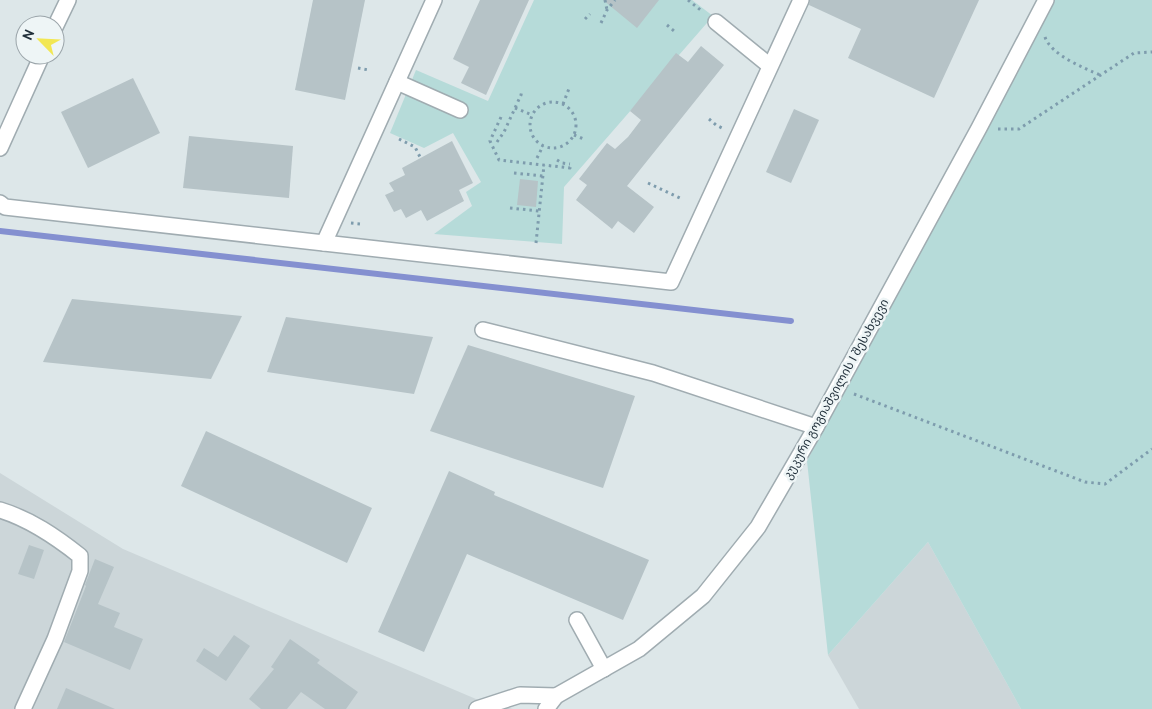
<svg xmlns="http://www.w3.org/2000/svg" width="1152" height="709" viewBox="0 0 1152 709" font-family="Overpass,'Noto Sans Georgian',sans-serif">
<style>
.built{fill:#ccd6d9}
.green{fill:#b6dbd9}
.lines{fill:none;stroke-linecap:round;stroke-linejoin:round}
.stream{stroke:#8490d0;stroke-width:6}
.building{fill:#b6c3c7}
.minor-casing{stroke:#a0acb1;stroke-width:18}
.path{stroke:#7e9cad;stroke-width:3;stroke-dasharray:2.5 4;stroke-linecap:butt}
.minor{stroke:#fff;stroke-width:15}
.labels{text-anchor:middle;stroke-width:5;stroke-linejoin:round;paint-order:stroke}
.street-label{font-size:12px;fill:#1f2e39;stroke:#eef5f6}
</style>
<rect width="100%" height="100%" fill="#dde7e9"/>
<g class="built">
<path d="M0,473L123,549L476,699L513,709H0Z"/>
<path d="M928,542L1021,709H859L828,655Z"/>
</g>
<g class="green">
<path d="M534,0H692L713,16L564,187L562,244L434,234L472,206L466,192L481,182L453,133L424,148L390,133L416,70L488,101Z"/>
<path d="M1054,0H1152V709H1021L928,542L828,655L807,461Z"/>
</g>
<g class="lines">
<path class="stream" d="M0,231L791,321"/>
</g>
<g class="building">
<path d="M313,0H365L345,100L295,90Z"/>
<path d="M480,0H529L486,95L461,83L469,67L453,59Z"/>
<path d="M603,0H659L637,28Z"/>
<path d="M810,0H979L934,98L848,58L861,29L809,5Z"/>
<path d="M701,46L724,65L627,186L654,207L634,233L618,221L612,229L576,200L587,185L579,179L607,143L615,149L628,137L641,120L630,111L676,53L688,62Z"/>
<path d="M133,78L160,133L88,168L61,112Z"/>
<path d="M794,109L819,120L791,183L766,172Z"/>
<path d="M189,136L293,146L289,198L183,188Z"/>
<path d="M452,141L473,183L459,190L464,201L427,221L421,210L406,218L401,209L394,212L385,195L394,191L389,183L405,175L402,168Z"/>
<path d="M520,179L538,181L536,207L517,205Z"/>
<path d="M72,299L242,316L211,379L43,362Z"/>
<path d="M286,317L433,337L414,394L267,372Z"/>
<path d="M468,345L635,396L603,488L430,431Z"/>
<path d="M206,431L372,508L347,563L181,486Z"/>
<path d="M449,471L495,492L494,495L649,560L623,620L467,554L424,652L378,632Z"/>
<path d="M29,545L44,550L34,579L18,574Z"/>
<path d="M95,559L114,567L98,604L120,613L114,627L143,639L130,670L64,642L86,586L85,585Z"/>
<path d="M234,635L250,646L226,681L196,661L204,648L218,657Z"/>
<path d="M290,639L320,660L317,663L358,692L346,709H325L301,692L287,709H261L249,699L274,669L271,667Z"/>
<path d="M66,688L115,709H57Z"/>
</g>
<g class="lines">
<defs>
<g id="minor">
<path d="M434,0L324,243L671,282L801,0"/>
<path d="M716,22L770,66"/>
<path d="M55,27L68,0"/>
<path d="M397,82L460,110"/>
<path d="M0,148L42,55"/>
<path d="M0,203L5,207L324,243"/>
<path d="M483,330L653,373L816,427"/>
<path d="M0,510C30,519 56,537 80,556V571L55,639L23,709"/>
<path d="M577,620L604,669"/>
<path d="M477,709L520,695L556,696"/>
<path d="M546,709L556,696L639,649L703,596L758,527L816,427L979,128L1046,0"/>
</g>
</defs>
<use href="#minor" class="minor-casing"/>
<g class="path">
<path d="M605,0L607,10"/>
<path d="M688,0L703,12"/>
<path d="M585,19L590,14"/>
<path d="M601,23L607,10L615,0"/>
<path d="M667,25L674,31"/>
<path d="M1045,37C1051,55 1084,68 1100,75"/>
<path d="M358,68L369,70"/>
<circle cx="553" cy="125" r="23"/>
<path d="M563,104L570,86"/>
<path d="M515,108L532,115"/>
<path d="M501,117L490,141L499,160L570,168V164"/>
<path d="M709,119L716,125L722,128"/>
<path d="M998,129H1019L1134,53L1152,52"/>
<path d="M574,135L586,140"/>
<path d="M399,139L415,147L420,157"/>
<path d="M497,142L504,132L521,95L522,90"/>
<path d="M537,158L543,146"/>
<path d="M557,160L562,163L570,164"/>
<path d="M514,173L543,176"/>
<path d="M648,183L682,199"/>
<path d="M510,208L539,211"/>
<path d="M351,223L361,224"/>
<path d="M536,243L544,165"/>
<path d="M854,394L1085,482L1105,484L1152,449"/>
</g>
<use href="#minor" class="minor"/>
</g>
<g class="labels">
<g class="street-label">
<text transform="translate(836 389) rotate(-61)" y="4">კუკური გოგიაშვილის I შესახვევი</text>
</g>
</g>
<g transform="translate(40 40) rotate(294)"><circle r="24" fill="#eef5f6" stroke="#9ba5aa"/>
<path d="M0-4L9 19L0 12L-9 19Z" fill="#f2e753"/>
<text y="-8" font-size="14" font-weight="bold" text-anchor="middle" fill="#1f2e39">N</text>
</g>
</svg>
